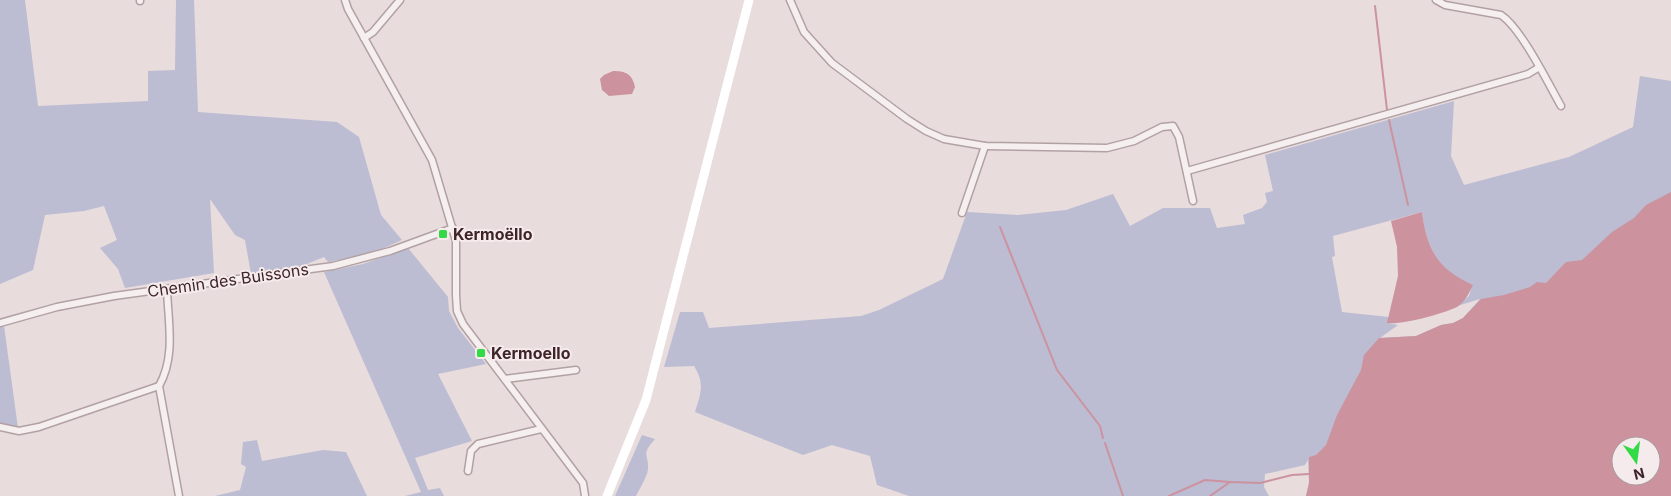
<svg xmlns="http://www.w3.org/2000/svg" width="1671" height="496" viewBox="0 0 1671 496" font-family="Inter,sans-serif">
<style>
.green{fill:#bcbcd3;fill-rule:evenodd}
.water{fill:#cc939f;fill-rule:evenodd}
.lines{fill:none;stroke-linecap:round;stroke-linejoin:round}
.stream{stroke:#cc939f;stroke-width:2}
.minor-casing{stroke:#b2a1a3;stroke-width:9}
.minor{stroke:#f6eff0;stroke-width:6}
.secondary{stroke:#fff;stroke-width:9}
.poi-dot{fill:#32db45;stroke:#f5ebed;stroke-width:2}
.labels{text-anchor:middle;stroke-width:4;stroke-linejoin:round;paint-order:stroke}
.poi-label{font-size:16px;font-weight:bold;fill:#3f2427;stroke:#f5ebed;text-anchor:start}
.street-label{font-size:16px;fill:#3f2427;stroke:#f5ebed}
</style>
<rect width="100%" height="100%" fill="#e8dcdd"/>
<g class="green">
<path d="M0,0H25L38,106L148,101V71L175,70L176,0H194L198,112L337,122L359,137L381,215L402,240L371,254L328,262L324,257L302,266L251,274L245,240L235,235L210,199L214,273L125,288L118,269L100,248L117,240L104,206L84,211L45,215L33,270L0,284Z"/>
<path d="M1640,76L1671,81V496H1306L1309,483L1308,460L1305,465L1265,474L1264,487L1269,496H909L877,485L870,456L832,445L803,455L695,412C701,393 705,384 694,366L664,367L680,312H703L709,328L861,316L879,310L943,279L967,212L1018,215L1066,210L1113,194L1130,226L1163,208H1210L1217,228L1245,224L1243,215L1262,208L1267,202L1265,193L1273,191L1265,155L1454,101L1451,156L1464,185L1569,157L1633,127ZM1422,212C1427,249 1437,269 1472,285L1469,296L1457,306L1480,299L1463,318L1453,323L1441,325L1416,336L1380,338L1398,325L1388,323L1389,317L1342,312L1332,257L1335,256L1333,236ZM1621,446H1651V476H1621Z"/>
<path d="M408,248L448,297L449,311L458,328L486,364L438,374L472,441L415,458L428,490L440,488L444,496H405L421,492L324,272L363,264Z"/>
<path d="M4,326L18,428L0,424V327Z"/>
<path d="M642,435L655,439C640,456 649,453 648,469C647,477 640,488 636,496H615Z"/>
<path d="M257,440L262,461L323,450L346,452L367,496H215L240,490L246,467L241,464L243,442Z"/>
</g>
<g class="water">
<path d="M613,71C626,71 632,74 635,87L632,94L609,96L602,90L600,79L604,75Z"/>
<path d="M1671,192V496H1306L1309,483V457L1316,455L1326,445L1337,415L1361,370L1364,355L1379,338L1416,336L1441,325L1453,323L1463,318L1481,299L1504,295L1530,287L1537,282L1546,283L1566,262L1582,260L1612,232L1634,218L1646,205ZM1621,446H1651V476H1621Z"/>
<path d="M1422,212C1427,249 1437,269 1473,285C1469,293 1465,302 1457,307C1442,314 1403,325 1387,323L1398,276L1397,247L1391,221Z"/>
</g>
<g class="lines">
<g class="stream">
<path d="M1375,6L1387,110"/>
<path d="M1389,120L1408,205"/>
<path d="M1000,227L1057,370L1100,426L1103,438"/>
<path d="M1105,443L1123,496"/>
<path d="M1169,496L1205,480L1230,482"/>
<path d="M1210,496L1230,482L1260,483L1292,475L1309,474"/>
</g>
<defs>
<g id="minor">
<path d="M345,0L348,9L432,160L456,241V295L457,311L463,324L583,483L585,496"/>
<path d="M790,0L804,32L832,63L907,119L926,131L944,139L985,146L1107,148L1134,141L1162,127L1173,126L1179,137L1193,201"/>
<path d="M1436,0L1445,5L1501,15C1521,28 1548,83 1561,106"/>
<path d="M140,1V0"/>
<path d="M364,38L373,32L400,0"/>
<path d="M1187,171L1528,74L1538,68"/>
<path d="M962,213L985,146"/>
<path d="M167,289C168,322 176,356 159,386L179,496"/>
<path d="M0,323L57,307L114,296L333,266L390,251L453,228"/>
<path d="M505,379L576,370"/>
<path d="M0,427L19,431L39,427L159,386"/>
<path d="M468,471L471,451L478,444L541,429"/>
</g>
</defs>
<use href="#minor" class="minor-casing"/>
<use href="#minor" class="minor"/>
<path class="secondary" d="M607,496L646,400L749,0"/>
</g>
<g class="poi-dot">
<rect x="438" y="229" width="10" height="10" rx="2.5"/>
<rect x="476" y="348" width="10" height="10" rx="2.5"/>
</g>
<g class="labels">
<g class="poi-label">
<text x="453" y="240">Kermoëllo</text>
<text x="491" y="359">Kermoello</text>
</g>
<g class="street-label">
<text transform="translate(228 280) rotate(-8)" y="6">Chemin des Buissons</text>
</g>
</g>
<g transform="translate(1636 461) rotate(166)"><circle r="24" fill="#f5ebed" stroke="#ac9b9e"/>
<path d="M0-4L9 19L0 12L-9 19Z" fill="#32db45"/>
<text y="-8" font-size="14" font-weight="bold" text-anchor="middle" fill="#3f2427">N</text>
</g>
</svg>
